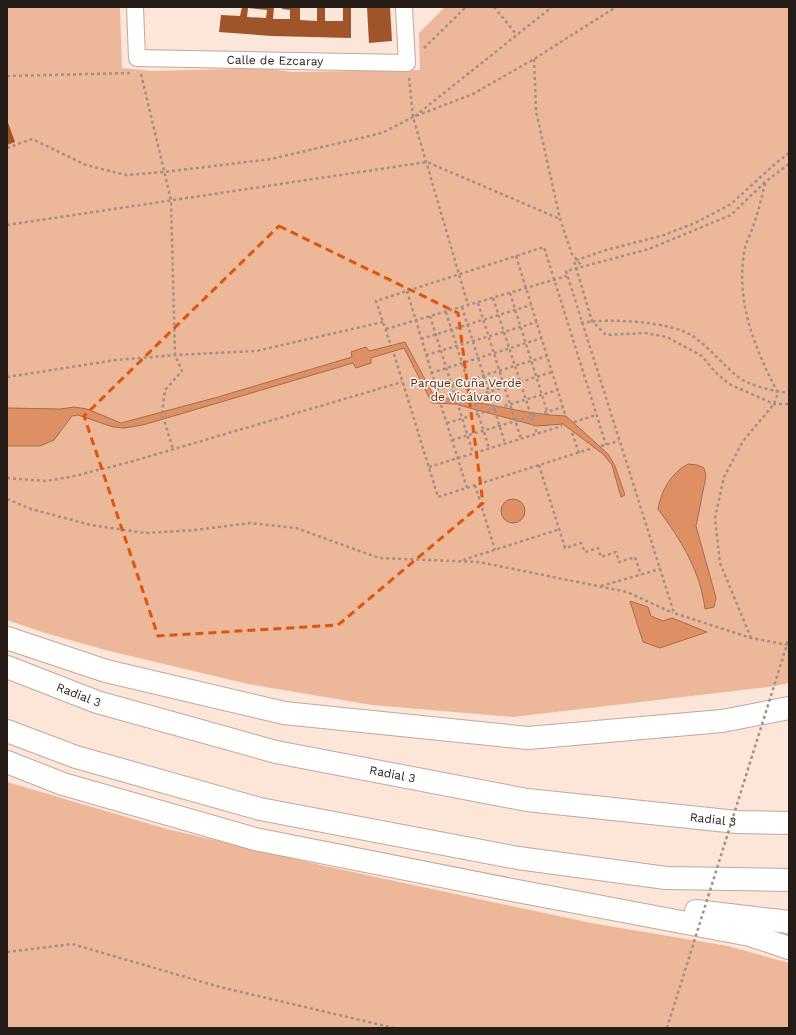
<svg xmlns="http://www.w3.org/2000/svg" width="796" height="1035" viewBox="0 0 796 1035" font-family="'Work Sans',sans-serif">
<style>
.green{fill:#edb79a}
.water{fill:#de8f63;stroke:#a76c4c}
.building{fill:#9f5529;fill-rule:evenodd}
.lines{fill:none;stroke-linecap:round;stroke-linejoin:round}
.street-casing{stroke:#c3a89a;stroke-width:18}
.highway-casing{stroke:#c3a89a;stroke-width:24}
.path{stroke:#a29087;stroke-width:2.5;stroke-dasharray:3 3;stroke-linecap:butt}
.street{stroke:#fff;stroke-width:16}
.highway{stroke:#fff;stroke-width:22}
.path-bridge{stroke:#a29087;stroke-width:2.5;stroke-dasharray:3 3;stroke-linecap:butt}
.marked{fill:none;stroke:#de560d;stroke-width:3;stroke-dasharray:8 5;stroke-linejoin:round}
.labels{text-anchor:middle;stroke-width:3;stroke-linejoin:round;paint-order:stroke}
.street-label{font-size:12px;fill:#261c17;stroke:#fcf6f3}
.park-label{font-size:12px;fill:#5a2705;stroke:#fcf6f3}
</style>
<rect width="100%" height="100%" fill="#fce5d9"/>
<g class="green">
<path d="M7,7H120L122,68L153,71L262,68L292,72L420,70L419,33L445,7H789V683L769,687L513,717L372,705L248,684L105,650L42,632L7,620Z"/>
<path d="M7,782L167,829L325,866L591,923L728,946L789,963V1028H7Z"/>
</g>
<g class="water">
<path d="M405,342L435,398C479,399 522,415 566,416L608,454L615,466L625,495L621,497L612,465L603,454L563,424L537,426L455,404L432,403L404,348L371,358V363L356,368L353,363L143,425L124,428L113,427L78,415L72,416L54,440L40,446H7V408L61,409L74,407L87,409L121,423L218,397L352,357L351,352L366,347L369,351Z"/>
<path d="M688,464L697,465L704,468L706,476L696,526L716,598L714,607L705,609C700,570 681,540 658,509C661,491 671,473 688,464Z"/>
<circle cx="513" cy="511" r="12"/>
<path d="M630,601L648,607L651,616L663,621L672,618L707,632L660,648L643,642Z"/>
</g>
<g class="building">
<path d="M242,7H274L273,19H290V10L282,9V7H300V20L317,21V7H325V21H343V7H351V38L272,36L219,32L221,15L240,16ZM248,8L267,10L266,18L247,17Z"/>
<path d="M367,7H390L392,41L369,43Z"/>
<path d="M7,120L15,142L7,145Z"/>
</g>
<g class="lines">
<defs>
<g id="street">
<path id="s1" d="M135,7L137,58L407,63L404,7"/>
</g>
<g id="highway">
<path d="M7,638L106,671L284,713L528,738L722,721L789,708"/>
<path id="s2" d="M7,667L97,702L276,752L527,800L737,822L789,823"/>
<path d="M7,731L76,757L260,809L518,858L666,878L789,880"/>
<path d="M7,762L63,784L255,839L512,890L750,935L789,948"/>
<path d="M696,911L789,922"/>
</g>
</defs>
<use href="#street" class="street-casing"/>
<use href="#highway" class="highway-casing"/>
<g class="path">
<path d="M494,7L517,35"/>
<path d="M424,48L466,7"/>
<path d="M534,59L536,111L560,219L572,254L582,266"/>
<path d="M141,74L171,200L175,355L182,371L165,390L162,413L173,449"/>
<path d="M7,76L130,73"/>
<path d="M409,78L413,117L468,305"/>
<path d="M415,116L552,7"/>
<path d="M7,148L32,139L86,165L126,175L164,172L271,159L382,133L413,117L473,94L534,59L616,7"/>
<path d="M789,153L776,163L731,204L695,223L664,235L606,250L574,261L592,321L606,335L645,333L667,337L702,356L715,372L729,384L774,404H789"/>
<path d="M789,164L765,182L731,215L649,249L566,271L674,613L751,638L789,645"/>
<path d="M7,225L427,162L560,219"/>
<path d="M516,256L565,414"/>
<path d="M407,291L439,397"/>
<path d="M510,293L548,414"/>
<path d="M493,298L537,434"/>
<path d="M478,303L521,439"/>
<path d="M462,307L505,443"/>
<path d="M446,312L489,448"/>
<path d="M430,316L473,453"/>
<path d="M581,323C607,318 673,321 694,337C710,348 722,364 737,376C747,385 776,392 789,393"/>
<path d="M386,329L567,276"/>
<path d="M421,339L531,305"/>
<path d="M390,343L376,301L544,247L606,445"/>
<path d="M394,354L438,497L593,448"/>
<path d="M426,355L537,322"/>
<path d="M431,373L542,338"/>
<path d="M7,377L116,360L175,355L256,351L383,322"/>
<path d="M436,390L547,356"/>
<path d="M457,402L552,372"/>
<path d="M441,405L467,488"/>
<path d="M574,422L596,415"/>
<path d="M447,423L558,390"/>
<path d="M572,433L579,453"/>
<path d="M452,440L563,407"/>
<path d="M601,446L619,441"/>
<path d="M539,465L565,548L581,543L585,552L598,548L601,557L616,552L619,562L635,557L641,575"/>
<path d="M429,467L562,426"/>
<path d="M7,478L45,481L70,477L130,462L402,382"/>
<path d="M475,485L495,550"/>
<path d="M7,499L31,509L91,525L145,533L195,530L250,523L296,528L379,558L479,562L627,592L673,613"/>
<path d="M463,560L560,529"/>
<path d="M601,586L660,569"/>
<path d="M751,638L720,563L715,518L724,477L743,441L774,404L778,393C755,349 736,303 744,253C745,244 750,235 753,227C758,212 762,198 765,183"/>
<path d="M7,952L72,944L220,987L394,1028"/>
</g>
<use href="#street" class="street"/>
<use href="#highway" class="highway"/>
<path class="path-bridge" d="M667,1028L789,638"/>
</g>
<path class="marked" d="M279,226L458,313L483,503L338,625L158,636L84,416Z"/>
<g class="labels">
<g class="street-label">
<text dy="4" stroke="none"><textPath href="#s1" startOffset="189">Calle de Ezcaray</textPath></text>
<text dy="4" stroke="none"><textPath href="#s2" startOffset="77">Radial 3</textPath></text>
<text dy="4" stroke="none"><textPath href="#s2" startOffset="401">Radial 3</textPath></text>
<text dy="4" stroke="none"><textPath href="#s2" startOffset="725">Radial 3</textPath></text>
</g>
<g class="park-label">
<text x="466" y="387">Parque Cuña Verde<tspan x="466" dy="14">de Vicálvaro</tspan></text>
</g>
</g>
<rect width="796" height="1035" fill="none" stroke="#261c17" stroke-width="16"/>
</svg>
